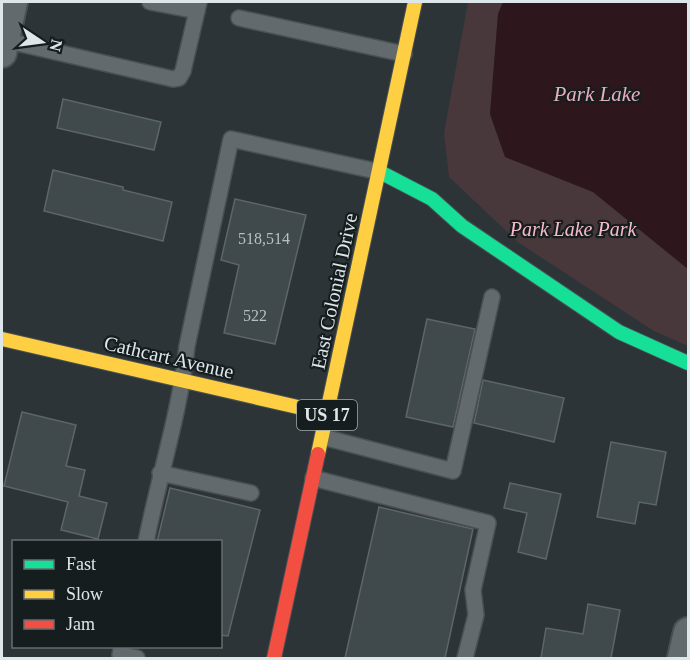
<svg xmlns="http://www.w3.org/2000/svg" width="690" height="660" viewBox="0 0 690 660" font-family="'Times New Roman',serif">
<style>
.green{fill:#48383c}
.water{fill:#2d171d}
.building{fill:#404a4d;stroke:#5e6567;stroke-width:1.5}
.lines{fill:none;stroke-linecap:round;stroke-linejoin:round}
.lane-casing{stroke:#495052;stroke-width:18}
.street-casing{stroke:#495052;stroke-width:32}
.fast-casing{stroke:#495052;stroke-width:16}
.slow-casing{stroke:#495052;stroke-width:16}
.jam-casing{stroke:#495052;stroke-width:16}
.lane{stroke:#636a6d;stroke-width:15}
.street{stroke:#636a6d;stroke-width:28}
.fast{stroke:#16e098;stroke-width:14}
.slow{stroke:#ffcf43;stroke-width:14}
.jam{stroke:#f24e42;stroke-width:14}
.labels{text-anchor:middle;stroke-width:4.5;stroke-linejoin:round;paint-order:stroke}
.number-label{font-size:16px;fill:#b6bfc2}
.shield{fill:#161d1f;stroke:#a1aaac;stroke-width:1.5}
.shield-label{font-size:18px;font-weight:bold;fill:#dde6e9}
.park-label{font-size:20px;font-style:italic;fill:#f7bbc7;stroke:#161d1f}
.street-label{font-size:20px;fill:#dde6e9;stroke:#161d1f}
.water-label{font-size:21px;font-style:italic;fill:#e9adba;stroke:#161d1f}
</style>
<rect width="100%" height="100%" fill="#2c3437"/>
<path class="green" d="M468,2H503L498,14L490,114L505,156L593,192L688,269V346L654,331L519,243L449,177L444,133Z"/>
<path class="water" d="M503,2H688V269L593,192L505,157L490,114L498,14Z"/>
<g class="building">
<path d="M63,99L161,122L154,150L57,128Z"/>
<path d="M53,170L123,187V190L172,202L163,241L44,211Z"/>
<path d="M235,199L306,215L275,344L224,333L239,265L221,260Z"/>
<path d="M427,319L475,329L453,427L406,417Z"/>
<path d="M483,380L564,398L554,442L474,423Z"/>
<path d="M22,412L76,425L66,466L85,470L79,496L107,503L98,539L61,530L68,502L4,486Z"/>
<path d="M611,442L666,452L656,505L639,502L635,524L597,517Z"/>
<path d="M510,483L561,494L546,559L518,552L527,513L504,508Z"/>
<path d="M170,488L260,510L228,636L220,635V542H157Z"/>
<path d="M379,507L473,529L445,658H345Z"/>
<path d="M588,604L620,610L611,658H541L546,628L583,634Z"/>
</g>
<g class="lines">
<defs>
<g id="lane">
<path d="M150,2L197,11"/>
<path d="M239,18L404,54"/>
<path d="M4,40L173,79L179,78L183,71L199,2"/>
<path d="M323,437L453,471L492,297"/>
<path d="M160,473L251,493"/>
<path d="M313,478L488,523L473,590L476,615L465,658"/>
<path d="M146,542C159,476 180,412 187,346L231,139L380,172"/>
<path d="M122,646L120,655L137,658"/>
</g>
<g id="street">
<path d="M2,53L13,2"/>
<path d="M682,658L688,632"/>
</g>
<path id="fast" d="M380,172L432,199L462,226L619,332L688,363"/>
<g id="slow">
<path d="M2,339L328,414"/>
<path d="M318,454L415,2"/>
</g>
<path id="jam" d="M274,658L318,454"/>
</defs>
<use href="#lane" class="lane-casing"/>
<use href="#street" class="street-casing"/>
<use href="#fast" class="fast-casing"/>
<use href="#slow" class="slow-casing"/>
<use href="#jam" class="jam-casing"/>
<use href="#lane" class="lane"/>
<use href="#street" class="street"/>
<use href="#fast" class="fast"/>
<use href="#slow" class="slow"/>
<use href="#jam" class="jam"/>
</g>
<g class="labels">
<g class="number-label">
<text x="264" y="244">518,514</text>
<text x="255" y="321">522</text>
</g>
<rect class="shield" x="297" y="400" width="60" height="30" rx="4.5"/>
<g class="shield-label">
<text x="327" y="421">US 17</text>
</g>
<g class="park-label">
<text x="573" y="236">Park Lake Park</text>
</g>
<g class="street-label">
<text transform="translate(334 291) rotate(-78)" y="7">East Colonial Drive</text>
<text transform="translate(169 357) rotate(13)" y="7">Cathcart Avenue</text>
</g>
<g class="water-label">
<text x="597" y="101">Park Lake</text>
</g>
</g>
<rect width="690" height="660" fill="none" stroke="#dde6e9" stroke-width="6"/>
<rect x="12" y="540" width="210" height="108" fill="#161d1f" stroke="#666d70" stroke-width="1.5"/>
<rect x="24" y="560" width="30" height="9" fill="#16e098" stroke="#666d70" stroke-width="1.5"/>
<text x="66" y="570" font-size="18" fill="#dde6e9">Fast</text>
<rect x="24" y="590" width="30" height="9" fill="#ffcf43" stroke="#666d70" stroke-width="1.5"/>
<text x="66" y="600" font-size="18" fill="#dde6e9">Slow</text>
<rect x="24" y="620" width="30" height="9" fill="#f24e42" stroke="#666d70" stroke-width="1.5"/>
<text x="66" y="630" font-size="18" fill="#dde6e9">Jam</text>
<g transform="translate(42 42) rotate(103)" stroke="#161d1f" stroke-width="4.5" paint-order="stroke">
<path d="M0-4.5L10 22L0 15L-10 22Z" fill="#dde6e9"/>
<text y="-9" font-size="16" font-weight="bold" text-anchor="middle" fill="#dde6e9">N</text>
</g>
</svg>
